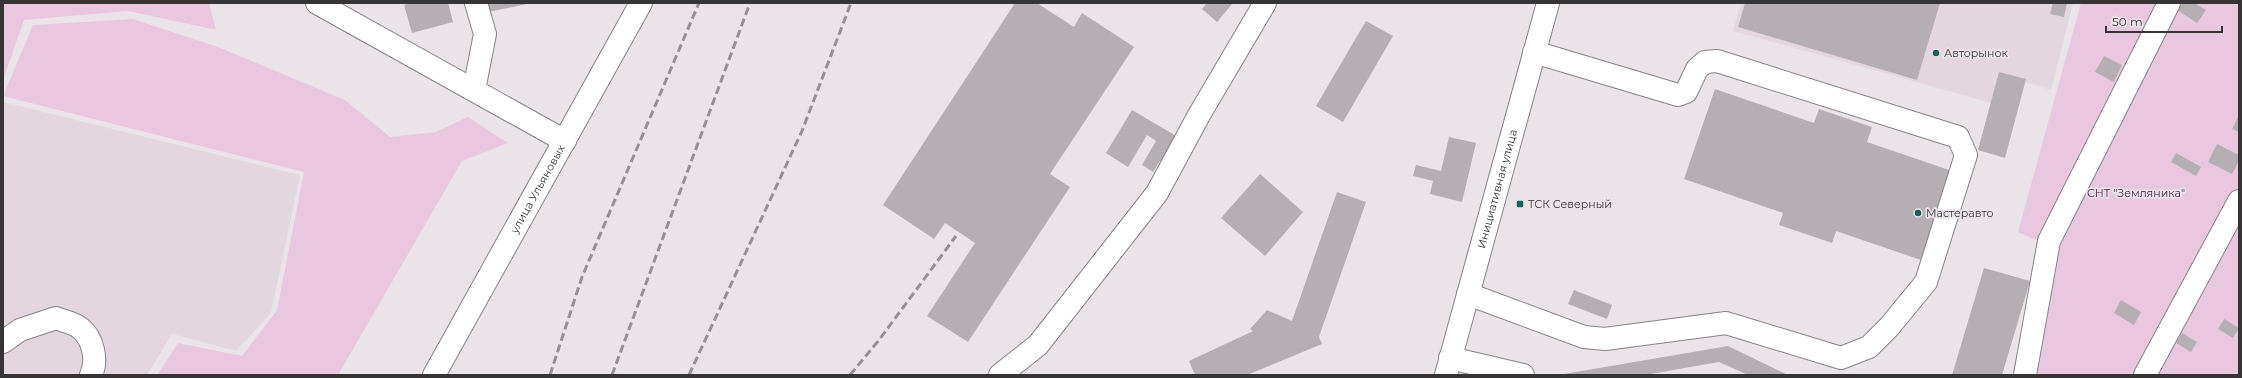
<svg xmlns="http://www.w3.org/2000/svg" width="2242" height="378" viewBox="0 0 2242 378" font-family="Montserrat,sans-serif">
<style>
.built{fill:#e3d6df}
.green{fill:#e9c8df}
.building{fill:#b5afb3}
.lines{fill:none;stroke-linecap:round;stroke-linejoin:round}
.minor-casing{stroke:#878286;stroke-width:24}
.minor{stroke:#fff;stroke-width:22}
.rail{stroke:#959194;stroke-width:3;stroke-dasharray:8 4;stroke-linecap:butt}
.poi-dot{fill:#15625c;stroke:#eae4e8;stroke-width:1.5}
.labels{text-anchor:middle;stroke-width:3.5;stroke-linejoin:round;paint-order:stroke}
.poi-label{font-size:11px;fill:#373436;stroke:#eae4e8;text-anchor:start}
.street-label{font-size:11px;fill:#373436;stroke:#eae4e8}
.park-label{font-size:11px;fill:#521546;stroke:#eae4e8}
</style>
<rect width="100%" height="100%" fill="#eae4e8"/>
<g class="built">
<path d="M1741,3H2073L2051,90L2003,75L1995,104L1733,31Z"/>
<path d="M3,102L300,175L271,313L236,351L172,334L147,375H3Z"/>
</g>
<g class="green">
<path d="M3,3H209L216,30L128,11L24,20L3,80Z"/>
<path d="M2081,3H2239V375H2012L2043,243L2018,232Z"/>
<path d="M133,19L218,47L345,100L390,137L436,132L468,117L508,143L462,161L338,375H157L178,343L242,356L277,310L304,172L3,96L33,25Z"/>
</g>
<g class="building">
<path d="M413,3H448L453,22L412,33L404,5Z"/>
<path d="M481,3H527V4L483,13Z"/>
<path d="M1015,3H1037L1074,27L1082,13L1134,47L1050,174L1070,187L968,342L927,316L975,243L945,223L934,239L883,205Z"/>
<path d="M1207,3H1233L1217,22L1202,9Z"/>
<path d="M1745,3H1940L1917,80L1738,27Z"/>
<path d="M2053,3H2067L2064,17L2050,14Z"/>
<path d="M2182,3H2194L2206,10L2197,23L2177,10Z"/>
<path d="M1366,21L1393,36L1343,122L1316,106Z"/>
<path d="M2104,56L2122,65L2114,82L2095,72Z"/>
<path d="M1999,72L2026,79L2005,158L1978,150Z"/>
<path d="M1715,89L1814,123L1819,109L1872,127L1867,142L1955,172L1924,261L1836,231L1832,243L1779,225L1783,213L1684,179Z"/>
<path d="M1132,110L1178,137L1163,163L1160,161L1153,172L1142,165L1156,141L1147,135L1128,167L1106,153Z"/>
<path d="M2239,115V132L2232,129Z"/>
<path d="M1449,137L1476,143L1462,202L1430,194L1433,181L1413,176L1416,165L1441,171Z"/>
<path d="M2217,144L2239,155V161L2232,174L2208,162Z"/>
<path d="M2176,153L2201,167L2196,176L2171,162Z"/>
<path d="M1260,174L1303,212L1265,256L1221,218Z"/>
<path d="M1337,192L1366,202L1319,337L1322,344L1247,375H1195L1189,361L1253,331L1250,329L1267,310L1292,321Z"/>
<path d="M1984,268L2030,281L2002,375H1952Z"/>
<path d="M1574,290L1612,305L1607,319L1568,304Z"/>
<path d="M2121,300L2141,312L2134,325L2114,313Z"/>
<path d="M2224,319L2239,328L2233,338L2218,329Z"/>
<path d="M2182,333L2197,342L2191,352L2176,343Z"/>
<path d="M1728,346L1788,375H1748L1719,362L1645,375H1558Z"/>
</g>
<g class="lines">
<defs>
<g id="minor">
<path d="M317,3L565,141"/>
<path d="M474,90L485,34L476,3"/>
<path d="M1468,294L1584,337L1605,339L1726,323L1841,358L1869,347L1889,327L1926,282L1966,155L1958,137L1717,61L1705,62L1697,69L1686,92L1678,95L1534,52"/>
<path d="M3,342L20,330L56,318C63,321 74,323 80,328C93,338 98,360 91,375"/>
<path d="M1450,358L1523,375"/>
<path id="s1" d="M434,375L641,3"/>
<path d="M1000,375L1038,345L1157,193L1199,115L1265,3"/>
<path id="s2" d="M1446,375L1548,3"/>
<path d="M2025,375L2049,241L2169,3"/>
<path d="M2145,375L2239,201"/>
</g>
</defs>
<use href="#minor" class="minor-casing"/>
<use href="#minor" class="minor"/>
<g class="rail">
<path d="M550,375L582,277L699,3"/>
<path d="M612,375L750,3"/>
<path d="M689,375L802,131L851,3"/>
<path d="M850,375L879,340L956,236"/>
</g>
</g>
<g class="poi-dot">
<circle cx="1936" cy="53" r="4"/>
<rect x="1516" y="200" width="8" height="8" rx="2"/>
<circle cx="1918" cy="213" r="4"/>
</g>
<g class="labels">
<g class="poi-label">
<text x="1944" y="57">Авторынок</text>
<text x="1528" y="208">ТСК Северный</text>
<text x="1926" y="217">Мастеравто</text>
</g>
<g class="street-label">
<text dy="4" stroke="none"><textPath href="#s1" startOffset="213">улица Ульяновых</textPath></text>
<text dy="4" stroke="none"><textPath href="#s2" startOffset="193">Инициативная улица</textPath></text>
</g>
<g class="park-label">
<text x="2136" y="197">СНТ "Земляника"</text>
</g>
</g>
<rect width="2242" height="378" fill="none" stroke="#373436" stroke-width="8"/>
<path d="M2106 26v6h116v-6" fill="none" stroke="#373436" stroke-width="2"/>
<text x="2112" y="26" font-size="12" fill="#373436" stroke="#eae4e8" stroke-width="3" paint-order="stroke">50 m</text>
</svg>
